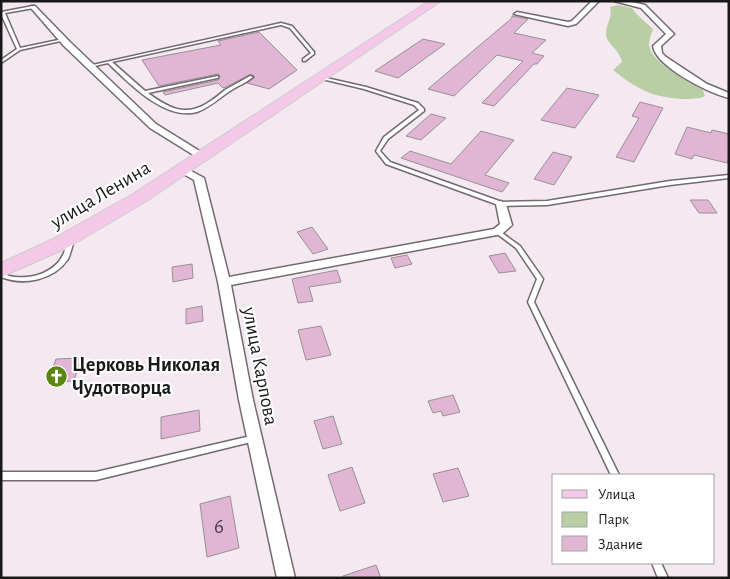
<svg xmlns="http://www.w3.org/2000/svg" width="730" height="579" viewBox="0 0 730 579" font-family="'Alegreya Sans',sans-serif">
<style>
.green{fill:#b9cea5}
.building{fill:#e1b6d5;stroke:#9a8f96}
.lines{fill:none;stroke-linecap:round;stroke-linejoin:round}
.service-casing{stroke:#736970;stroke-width:3}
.minor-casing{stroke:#736970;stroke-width:3}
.primary-casing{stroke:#cdcccd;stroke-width:2}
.service{fill:#fff;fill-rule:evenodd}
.minor{fill:#fff;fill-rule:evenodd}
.primary{fill:#f4c9e8;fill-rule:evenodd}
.labels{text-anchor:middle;stroke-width:4;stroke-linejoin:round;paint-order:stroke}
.street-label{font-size:20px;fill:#1b181a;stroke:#fff}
.poi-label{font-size:20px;font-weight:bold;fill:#1b181a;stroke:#fff;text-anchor:start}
.near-number-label{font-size:21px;fill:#4c4049}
</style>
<rect width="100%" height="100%" fill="#f4e9f1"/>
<path class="green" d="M618,5L632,8C637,16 646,22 653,29C652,33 649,40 649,45C651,63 689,82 703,90L705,96C695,102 662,98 650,93C637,88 624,79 613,70L622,62C619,49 607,44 606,35C605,25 613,19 610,7Z"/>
<g class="building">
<path d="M512,16L528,19L514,33L546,40L532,53L544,56L537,64H534L494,106L482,103L523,61L497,55L454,96L428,89L512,18Z"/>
<path d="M259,32L297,70L269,89L247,83L255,77L251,74L226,87L223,88L218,83L165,95L163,92L218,80L220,76L218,74L159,86L142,60L221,45L218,41Z"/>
<path d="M423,39L445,44L398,78L375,71Z"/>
<path d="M567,88L599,95L575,128L541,120Z"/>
<path d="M640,102L663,108L634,162L616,157L639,118L632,116Z"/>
<path d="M431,114L446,118L421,140L406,136Z"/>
<path d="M687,127L711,133L712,130L729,134V157L727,163L694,155L692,159L675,154Z"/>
<path d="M481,131L514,140L485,175L509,183L502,192L401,158L410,151L451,164Z"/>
<path d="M553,152L572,157L554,185L534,179Z"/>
<path d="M690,200H708L717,213H699Z"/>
<path d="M312,227L328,249L313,254L297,232Z"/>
<path d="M505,253L516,271L499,273L489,256Z"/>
<path d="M407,255L412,264L395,268L391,258Z"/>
<path d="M192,264L193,278L173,282L172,267Z"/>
<path d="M337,270L341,282L309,287L313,301L298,303L292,279Z"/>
<path d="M202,306L203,321L186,324V309Z"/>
<path d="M321,326L331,355L306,360L298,330Z"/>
<path d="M81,358L74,381L48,382L56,359Z"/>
<path d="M453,395L460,412L443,416L441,411L433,413L428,401Z"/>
<path d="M199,410L200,431L161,439V417Z"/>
<path d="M333,416L342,444L323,449L314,421Z"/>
<path d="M352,467L365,503L340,511L328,475Z"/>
<path d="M458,468L469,496L443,502L433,474Z"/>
<path d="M230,496L239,548L207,557L200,504Z"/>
<path d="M376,565L381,578H343V576Z"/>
</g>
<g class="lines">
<defs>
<g id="service">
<path d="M33,6H34V8L5,13L20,48L63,39L65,40L20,50L1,63V60L17,49L1,14V12Z"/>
<path d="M281,23L292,26L314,52V54L305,61H303V59L311,53L290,28L281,25L112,62L145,91L218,76V78H217L148,93C167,107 184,117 206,104C213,100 219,95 225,90C233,85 242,81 250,76L253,77C246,83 237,86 230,91C219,98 209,108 197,112C165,121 129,83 108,63L90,67L88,66Z"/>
<path d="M322,77L366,87L418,103L424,109V111L388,139L380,151L390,162L502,202L547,201L670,181L729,175V178L670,185L547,205L501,206L386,164L376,151L384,137L419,110L414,105L364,89L322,79Z"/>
<path d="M498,230L520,246L543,279L534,302L619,475H611L528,302L537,279L516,248L496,233L495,232L496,231Z"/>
<path d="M71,238L74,240C72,246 71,253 68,259C54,280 24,286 1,277V273C6,275 11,277 16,277C33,279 55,272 63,255C66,249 66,242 71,238Z"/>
<path d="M255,435L258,436L259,438L258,440L255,441L96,480H1V472H96Z"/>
<path d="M652,563H661L668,578H658Z"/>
</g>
<g id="minor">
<path d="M592,1H599L576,24L568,26L514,14L517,12L568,22L572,21Z"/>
<path d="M614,1H628L645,5L674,34L661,46L662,53L666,57L707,84L729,93V98C709,93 656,67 653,46L666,34L641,8Z"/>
<path d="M31,6H35L70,42L156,124L206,155V159H200L150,128L64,46L31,8Z"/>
<path d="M184,167L204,178L229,277L494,229L500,224L496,204L501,201L506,204L512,225L502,234L231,285L253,400L295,578H277L239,400L218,282L194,180L180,172V168Z"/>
</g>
<path id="primary" d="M429,1H441L145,202L65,249L1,277V263L51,240L133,194Z"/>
</defs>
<use href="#service" class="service-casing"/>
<use href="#minor" class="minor-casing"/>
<use href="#primary" class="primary-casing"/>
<use href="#service" class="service"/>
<use href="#minor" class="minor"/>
<use href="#primary" class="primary"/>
</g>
<defs>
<symbol id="church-disc" viewBox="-11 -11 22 22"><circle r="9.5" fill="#5a850f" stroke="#fff"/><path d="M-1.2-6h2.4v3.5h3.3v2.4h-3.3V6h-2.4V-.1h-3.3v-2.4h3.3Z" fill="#fff"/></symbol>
</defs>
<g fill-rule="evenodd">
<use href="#church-disc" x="44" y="364" width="25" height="25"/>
</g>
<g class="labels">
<g class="street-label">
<text transform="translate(100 194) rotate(-31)" y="7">улица Ленина</text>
<text transform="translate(261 366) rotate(79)" y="7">улица Карпова</text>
</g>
<g class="poi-label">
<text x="72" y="371">Церковь Николая<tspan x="72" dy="23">Чудотворца</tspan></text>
</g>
<g class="near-number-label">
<text x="219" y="533">6</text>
</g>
</g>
<rect width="730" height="579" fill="none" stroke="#1b181a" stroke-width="5"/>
<rect x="552" y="474" width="162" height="90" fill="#ffffff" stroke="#a4a3a3"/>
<rect x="562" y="490" width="25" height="8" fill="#f4c9e8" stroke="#a4a3a3"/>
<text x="598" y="499" font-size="15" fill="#1b181a">Улица</text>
<rect x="562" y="512" width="25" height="15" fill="#b9cea5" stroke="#a4a3a3"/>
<text x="598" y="524" font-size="15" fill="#1b181a">Парк</text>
<rect x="562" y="536" width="25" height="15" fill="#e1b6d5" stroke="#a4a3a3"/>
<text x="598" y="549" font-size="15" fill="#1b181a">Здание</text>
</svg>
